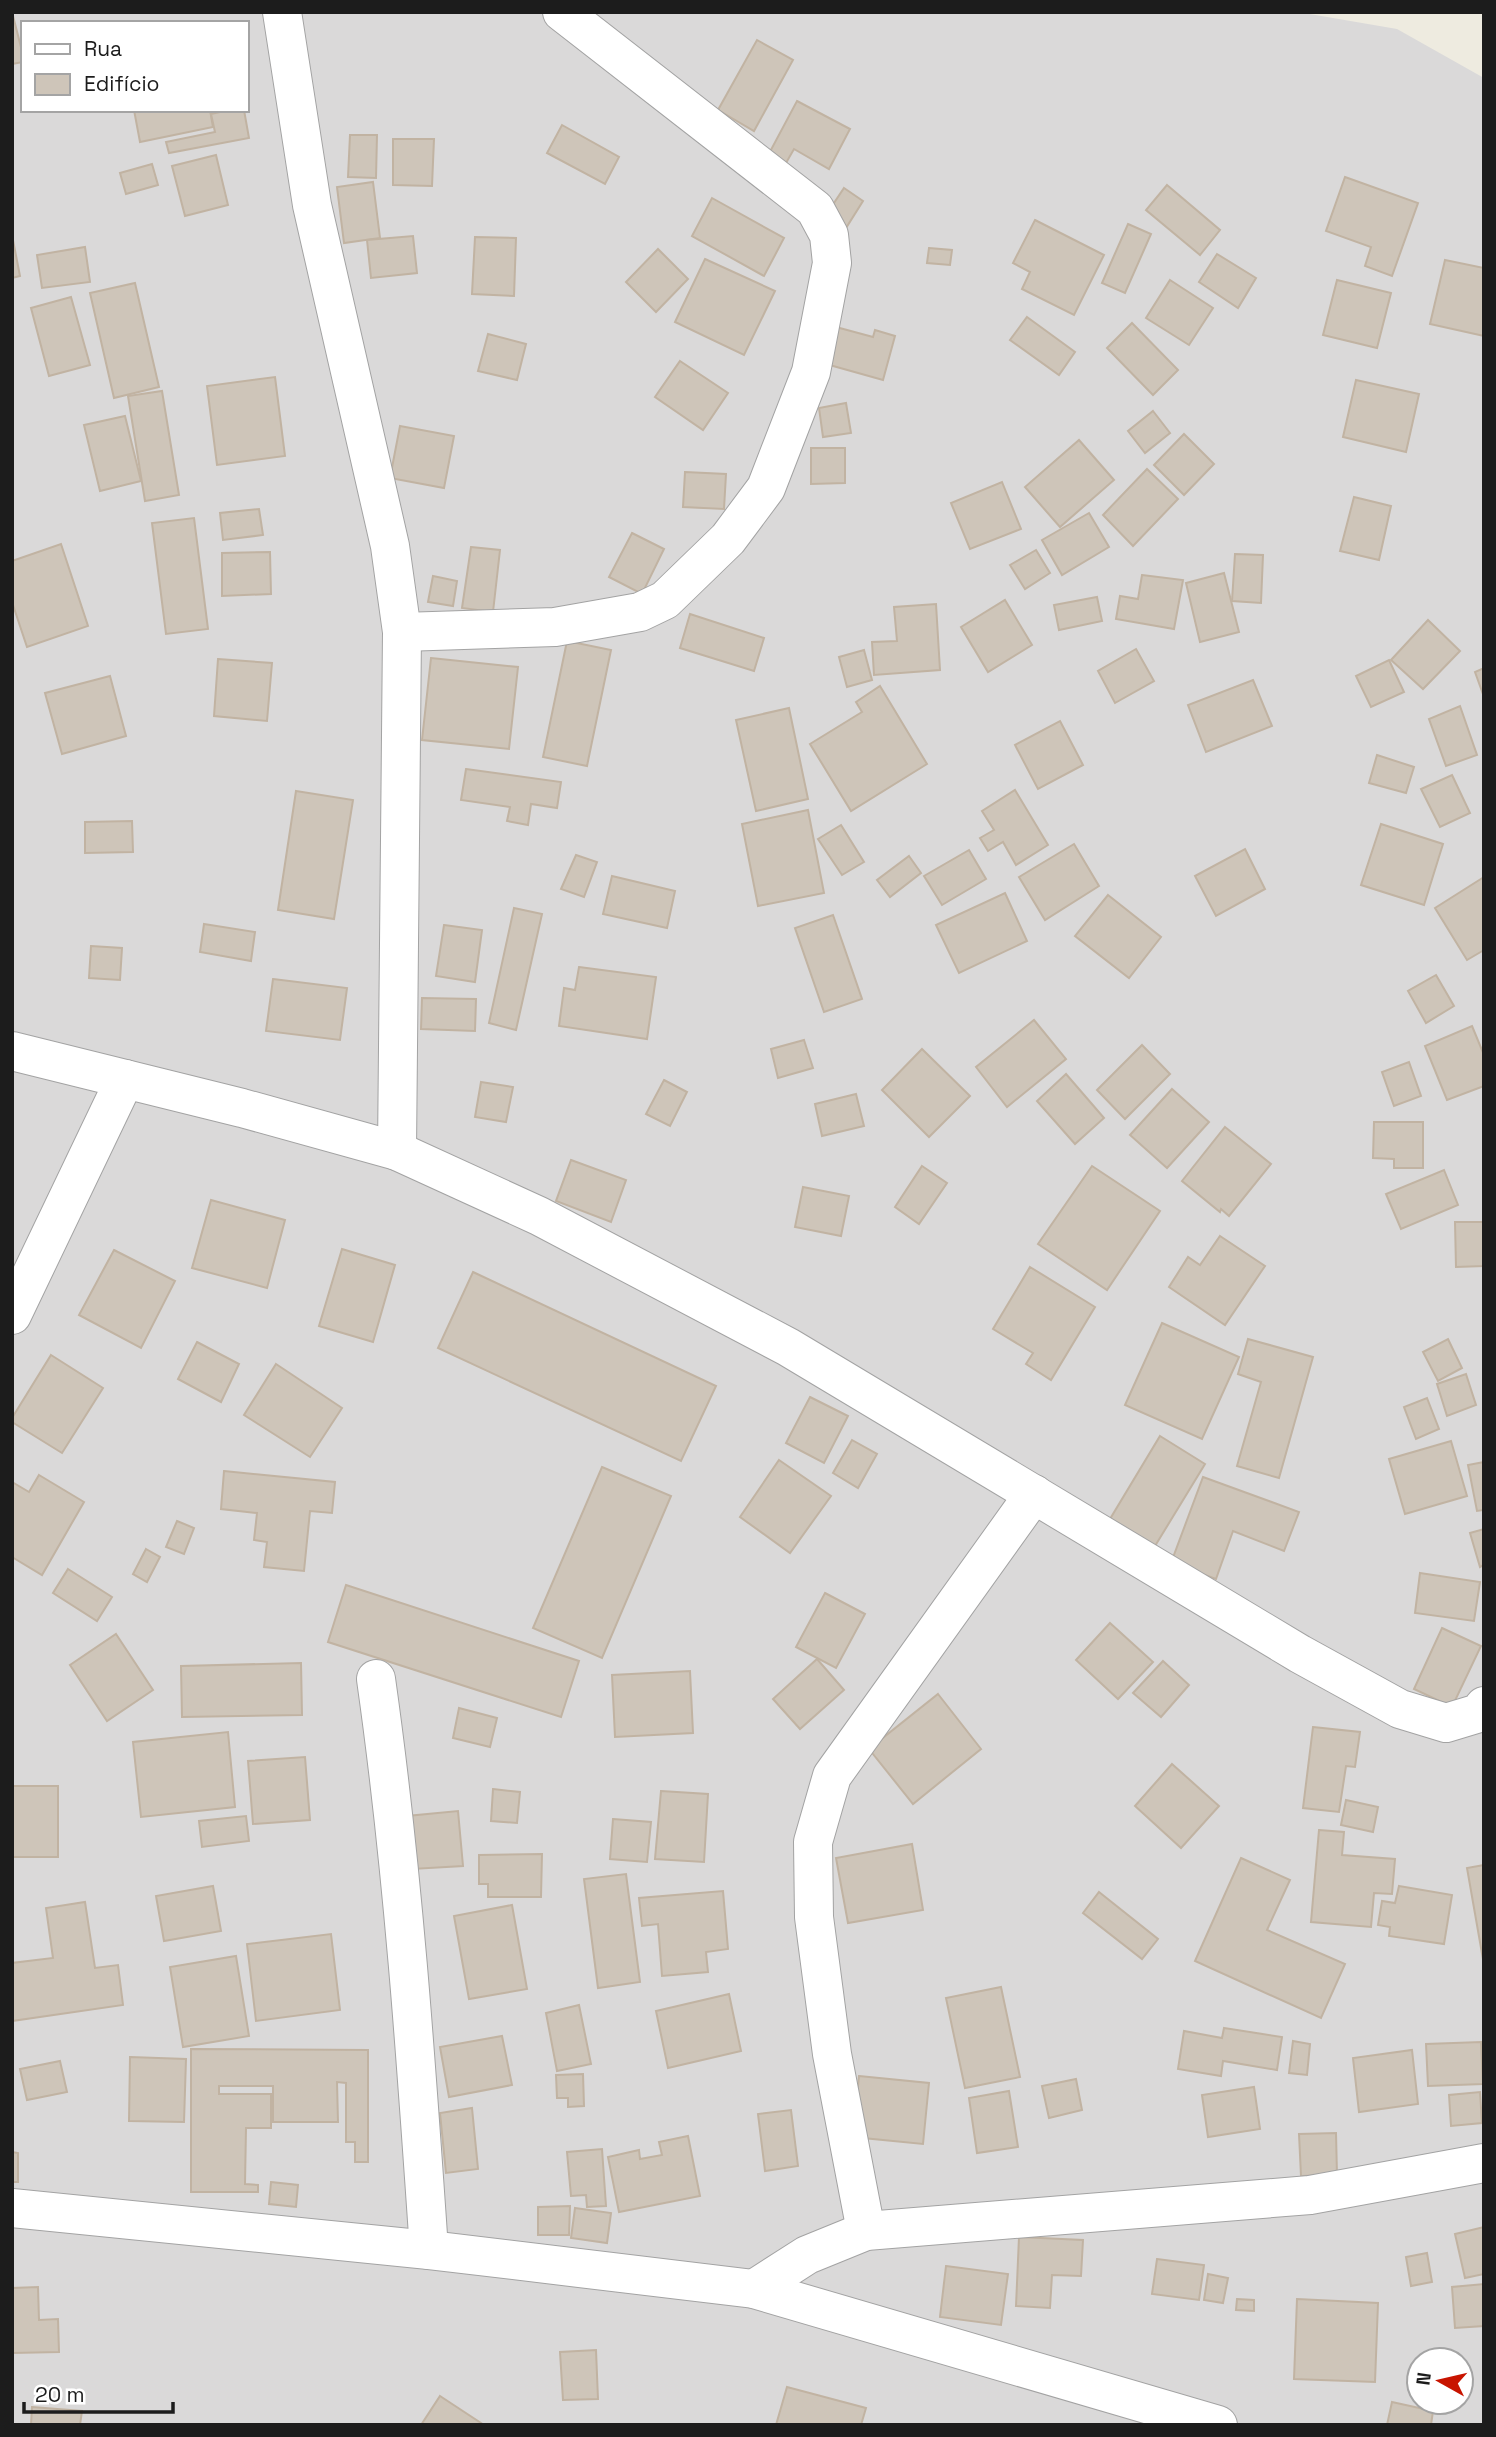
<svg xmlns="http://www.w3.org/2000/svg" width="1496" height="2437" viewBox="0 0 1496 2437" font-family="'Space Grotesk',sans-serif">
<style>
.residential{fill:#dad9d9;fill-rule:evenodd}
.building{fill:#cec5b9;stroke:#c1b3a2;stroke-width:2}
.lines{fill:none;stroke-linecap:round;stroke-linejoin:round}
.minor-casing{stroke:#a3a3a3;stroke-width:40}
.minor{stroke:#fff;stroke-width:38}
</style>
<rect width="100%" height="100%" fill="#eeebe0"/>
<path class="residential" d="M12,12H1298L1397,29L1484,78V2425H12ZM23,23H247V110H23ZM1419,2360H1461V2402H1419Z"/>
<g class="building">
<path d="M12,12L23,55V62L12,64Z"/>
<path d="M757,40L793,60L754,131L718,110Z"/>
<path d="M797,101L850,129L829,169L794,149L782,170L765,161Z"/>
<path d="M134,110H210L213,127L140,142Z"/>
<path d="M229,110H244L249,138L169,153L166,142L215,132L211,114Z"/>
<path d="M562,125L619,157L605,184L547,153Z"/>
<path d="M350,135H377L376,178L348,177Z"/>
<path d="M393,139H434L432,186L393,185Z"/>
<path d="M216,155L228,205L185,216L172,166Z"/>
<path d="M152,164L158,185L126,194L120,173Z"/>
<path d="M1345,177L1418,203L1392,276L1365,266L1371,247L1326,231Z"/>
<path d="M373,182L380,238L344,243L337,187Z"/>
<path d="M1167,185L1220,230L1200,255L1146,210Z"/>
<path d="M844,188L863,201L846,228L826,215Z"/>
<path d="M712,198L784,238L764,276L692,236Z"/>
<path d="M1035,220L1104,255L1074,315L1022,289L1030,272L1013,263Z"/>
<path d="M1128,224L1151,234L1125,293L1102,283Z"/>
<path d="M12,235L20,276L12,278Z"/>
<path d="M413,236L417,273L371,278L367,240Z"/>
<path d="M475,237L516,238L514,296L472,294Z"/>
<path d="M85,247L90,282L42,288L37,255Z"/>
<path d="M929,248L952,250L950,265L927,263Z"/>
<path d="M658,249L688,279L656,312L626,282Z"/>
<path d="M1217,254L1256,278L1238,308L1199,282Z"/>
<path d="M705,259L775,291L744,355L675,322Z"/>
<path d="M1445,260L1484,268V336L1430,324Z"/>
<path d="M1170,280L1213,308L1189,345L1146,318Z"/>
<path d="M1337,280L1391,293L1377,348L1323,335Z"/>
<path d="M135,283L159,387L114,398L90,293Z"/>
<path d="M71,297L90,365L49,376L31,308Z"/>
<path d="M1027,317L1075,352L1059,375L1010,340Z"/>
<path d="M1132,323L1178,370L1153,395L1107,348Z"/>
<path d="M836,327L873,337L875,330L895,336L883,380L826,364Z"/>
<path d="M488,334L526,344L517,380L478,371Z"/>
<path d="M680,361L728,393L703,430L655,397Z"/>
<path d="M275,377L285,456L217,465L207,386Z"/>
<path d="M1356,380L1419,394L1406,452L1343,437Z"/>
<path d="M162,391L179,495L145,501L128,396Z"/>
<path d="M846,403L851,433L823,437L819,408Z"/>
<path d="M1153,411L1170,433L1145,453L1128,431Z"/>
<path d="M125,416L141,481L100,491L84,425Z"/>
<path d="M400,426L454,436L444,488L390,478Z"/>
<path d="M1184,434L1214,464L1184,495L1154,465Z"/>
<path d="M1079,440L1114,480L1060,527L1025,487Z"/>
<path d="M811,448H845V483L811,484Z"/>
<path d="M1147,469L1178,499L1133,546L1103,515Z"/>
<path d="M685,472L726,474L724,509L683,507Z"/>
<path d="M1002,482L1021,529L970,549L951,503Z"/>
<path d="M1354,497L1391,506L1379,560L1340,551Z"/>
<path d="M259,509L263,535L223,540L220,513Z"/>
<path d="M1089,513L1109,547L1062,575L1042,540Z"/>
<path d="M194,518L208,629L166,634L152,523Z"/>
<path d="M632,533L664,549L642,594L609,577Z"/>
<path d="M61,544L88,626L27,647L12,602V561Z"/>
<path d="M471,547L500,550L493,612L462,608Z"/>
<path d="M1036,550L1050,573L1025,589L1010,565Z"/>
<path d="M270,552L271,594L222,596V553Z"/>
<path d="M1235,554L1263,555L1261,603L1232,601Z"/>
<path d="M1224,573L1239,632L1200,642L1186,583Z"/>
<path d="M1142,575L1183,580L1174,629L1116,619L1120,596L1138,599Z"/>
<path d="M433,576L457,581L453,606L428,602Z"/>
<path d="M1097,597L1102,621L1059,630L1054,605Z"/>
<path d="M1005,600L1032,645L988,672L961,627Z"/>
<path d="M936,604L940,670L874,675L872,642L897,641L894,607Z"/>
<path d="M690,614L764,638L754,671L680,648Z"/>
<path d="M1428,620L1460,651L1423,689L1391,660Z"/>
<path d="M567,641L611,650L587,766L543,757Z"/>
<path d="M1136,649L1154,681L1115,703L1098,671Z"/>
<path d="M864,650L872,680L847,687L839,657Z"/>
<path d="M431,658L518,667L509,749L422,740Z"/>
<path d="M218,659L272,663L267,721L214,716Z"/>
<path d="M1389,660L1404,692L1371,707L1356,676Z"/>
<path d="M1484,668V697L1475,672Z"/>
<path d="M110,676L126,736L62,754L45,693Z"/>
<path d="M1253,680L1272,726L1206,752L1188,705Z"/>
<path d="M880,686L927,764L851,811L810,744L862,712L856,702Z"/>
<path d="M1460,706L1477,755L1446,766L1429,719Z"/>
<path d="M789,708L808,799L756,811L736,720Z"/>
<path d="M1060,721L1083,765L1038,789L1015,745Z"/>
<path d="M1377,755L1414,767L1406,793L1369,783Z"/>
<path d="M466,769L561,782L557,808L531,804L528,825L507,821L510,807L461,800Z"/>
<path d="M1452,775L1470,813L1440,827L1421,789Z"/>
<path d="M1015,790L1048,845L1016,865L1003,842L988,851L980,838L994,830L982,811Z"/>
<path d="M296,791L353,800L334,919L278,910Z"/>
<path d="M808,810L824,893L758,906L742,824Z"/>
<path d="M132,821L133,852L85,853V822Z"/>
<path d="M1381,824L1443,844L1424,905L1361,885Z"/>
<path d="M841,825L864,862L842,875L818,839Z"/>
<path d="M1074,844L1099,886L1045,920L1019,877Z"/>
<path d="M1245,849L1265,889L1216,916L1195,876Z"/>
<path d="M969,850L986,879L942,905L924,876Z"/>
<path d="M576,855L597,862L584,897L561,889Z"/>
<path d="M909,856L921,873L890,897L877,880Z"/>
<path d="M612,876L675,891L667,928L603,914Z"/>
<path d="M1484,877V950L1467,960L1435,908Z"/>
<path d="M1005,893L1027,941L959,973L936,925Z"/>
<path d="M1108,895L1161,937L1129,978L1075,936Z"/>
<path d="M514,908L542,914L516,1030L489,1023Z"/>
<path d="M833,915L862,999L824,1012L795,928Z"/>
<path d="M204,924L255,932L251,961L200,952Z"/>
<path d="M444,925L482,930L475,982L436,976Z"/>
<path d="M91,946L122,948L120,980L89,978Z"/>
<path d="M579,967L656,977L647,1039L559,1026L564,988L575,990Z"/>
<path d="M1436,975L1454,1006L1426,1023L1408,991Z"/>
<path d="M273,979L347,988L340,1040L266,1031Z"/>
<path d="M422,998L476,999L475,1031L421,1029Z"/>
<path d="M1034,1020L1066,1059L1007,1107L976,1067Z"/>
<path d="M1472,1026L1484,1055V1086L1447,1100L1425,1046Z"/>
<path d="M804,1040L813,1068L778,1078L771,1049Z"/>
<path d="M1142,1045L1170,1074L1125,1119L1097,1090Z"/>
<path d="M922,1049L970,1096L929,1137L882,1090Z"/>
<path d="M1409,1062L1421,1096L1394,1106L1382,1072Z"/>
<path d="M1066,1074L1104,1118L1075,1144L1037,1101Z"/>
<path d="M664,1080L687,1092L670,1126L646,1114Z"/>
<path d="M481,1082L513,1087L506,1122L475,1117Z"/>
<path d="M1172,1089L1209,1122L1167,1168L1130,1135Z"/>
<path d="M856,1094L864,1126L822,1136L815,1104Z"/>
<path d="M1374,1122H1423V1168H1394V1159L1373,1158Z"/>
<path d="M1225,1127L1271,1164L1229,1216L1221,1209L1220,1212L1182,1181Z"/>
<path d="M571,1160L626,1180L611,1222L556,1201Z"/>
<path d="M922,1166L947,1183L919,1224L895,1207Z"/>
<path d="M1092,1166L1160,1211L1107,1290L1038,1244Z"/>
<path d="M1444,1170L1458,1205L1401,1229L1386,1194Z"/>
<path d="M803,1187L849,1196L841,1236L795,1227Z"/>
<path d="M211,1200L285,1220L267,1288L192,1268Z"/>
<path d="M1455,1222H1484V1266L1456,1267Z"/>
<path d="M1220,1236L1265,1266L1225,1325L1169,1287L1188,1257L1200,1265Z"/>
<path d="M342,1249L395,1265L373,1342L319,1326Z"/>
<path d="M114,1250L175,1281L141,1348L79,1315Z"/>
<path d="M1030,1267L1095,1307L1051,1380L1026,1364L1033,1353L993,1329Z"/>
<path d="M473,1272L716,1386L681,1461L438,1348Z"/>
<path d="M1162,1323L1239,1357L1202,1439L1125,1405Z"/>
<path d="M1248,1339L1313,1357L1279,1478L1237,1466L1261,1382L1238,1374Z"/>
<path d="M1448,1339L1462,1368L1438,1381L1423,1352Z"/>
<path d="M197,1342L239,1364L221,1402L178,1379Z"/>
<path d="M51,1355L103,1388L62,1453L12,1422V1418Z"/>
<path d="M276,1364L342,1408L310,1457L244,1415Z"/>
<path d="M1466,1374L1476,1405L1447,1416L1437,1384Z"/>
<path d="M810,1397L848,1416L824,1463L786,1443Z"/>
<path d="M1427,1398L1439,1429L1416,1439L1404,1407Z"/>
<path d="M1160,1436L1205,1464L1152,1551L1107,1524Z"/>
<path d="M852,1440L877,1454L858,1488L833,1473Z"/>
<path d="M1451,1441L1467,1496L1405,1514L1389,1459Z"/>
<path d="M779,1460L831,1496L790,1553L740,1517Z"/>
<path d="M1484,1462V1510L1477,1511L1468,1465Z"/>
<path d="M602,1467L671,1496L602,1658L533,1628Z"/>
<path d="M224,1471L335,1482L332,1513L310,1511L304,1571L264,1567L267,1542L254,1540L257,1513L221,1509Z"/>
<path d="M39,1475L84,1502L42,1575L12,1557V1482L29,1492Z"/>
<path d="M1203,1477L1299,1512L1284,1551L1233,1531L1216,1579L1171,1563Z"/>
<path d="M177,1521L194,1528L184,1554L166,1547Z"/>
<path d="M1484,1529V1565L1480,1567L1470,1533Z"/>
<path d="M146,1549L160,1557L147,1582L133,1574Z"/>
<path d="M68,1569L112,1597L97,1621L53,1593Z"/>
<path d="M1420,1573L1480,1582L1474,1621L1415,1613Z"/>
<path d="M346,1585L579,1661L561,1717L328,1642Z"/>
<path d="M825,1593L865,1614L836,1668L796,1647Z"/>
<path d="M1110,1623L1153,1662L1118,1699L1076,1660Z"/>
<path d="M1442,1628L1481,1646L1452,1707L1414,1689Z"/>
<path d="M116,1634L153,1690L107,1721L70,1665Z"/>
<path d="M817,1659L844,1690L800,1729L773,1699Z"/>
<path d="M1163,1661L1189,1685L1161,1717L1133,1693Z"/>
<path d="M301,1663L302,1715L182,1717L181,1666Z"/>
<path d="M690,1671L693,1733L615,1737L612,1675Z"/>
<path d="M938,1694L981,1749L913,1804L869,1749Z"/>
<path d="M459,1708L497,1718L490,1747L453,1738Z"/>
<path d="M1313,1727L1360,1732L1355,1767L1346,1766L1339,1812L1303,1808Z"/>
<path d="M228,1732L235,1807L141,1817L133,1742Z"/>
<path d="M305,1757L310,1820L253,1824L248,1761Z"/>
<path d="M1172,1764L1219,1806L1181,1848L1135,1806Z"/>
<rect x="12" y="1786" width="46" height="71"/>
<path d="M493,1789L520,1792L517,1823L491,1821Z"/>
<path d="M661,1791L708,1794L704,1862L655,1859Z"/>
<path d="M1346,1800L1378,1807L1373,1832L1341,1825Z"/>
<path d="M458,1811L463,1866L412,1869L407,1816Z"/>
<path d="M246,1816L249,1841L202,1847L199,1821Z"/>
<path d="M613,1819L651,1822L647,1862L610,1859Z"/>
<path d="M1319,1830L1344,1832L1342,1855L1395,1859L1392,1894L1374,1893L1371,1927L1311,1922Z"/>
<path d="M912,1844L923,1910L848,1923L836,1858Z"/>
<path d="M542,1854L541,1897H488V1884H479V1855Z"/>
<path d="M1241,1858L1290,1880L1267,1930L1345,1964L1321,2018L1195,1961Z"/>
<path d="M1484,1865V1965L1467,1868Z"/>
<path d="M626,1874L640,1982L598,1988L584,1879Z"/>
<path d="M213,1886L221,1931L164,1941L156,1896Z"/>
<path d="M1399,1886L1452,1895L1444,1944L1389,1936L1390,1927L1378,1925L1382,1901L1395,1903Z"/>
<path d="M723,1891L728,1949L706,1952L708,1972L662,1976L658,1924L642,1926L639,1898Z"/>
<path d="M1099,1892L1158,1939L1142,1959L1083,1913Z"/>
<path d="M85,1902L95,1968L118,1965L123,2005L12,2021V1963L53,1958L46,1908Z"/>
<path d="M512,1905L527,1989L469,1999L454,1916Z"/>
<path d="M331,1934L340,2010L256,2021L247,1944Z"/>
<path d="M236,1956L249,2036L183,2047L170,1967Z"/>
<path d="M1001,1987L1020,2077L965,2088L946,1998Z"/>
<path d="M729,1994L741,2051L668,2068L656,2011Z"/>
<path d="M579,2005L591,2064L557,2071L546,2013Z"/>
<path d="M1224,2028L1282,2037L1277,2070L1223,2061L1221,2076L1178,2069L1184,2031L1222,2038Z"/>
<path d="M502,2036L512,2085L449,2097L440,2047Z"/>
<path d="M1293,2041L1310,2044L1307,2075L1289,2073Z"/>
<path d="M1481,2042L1483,2084L1428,2086L1426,2044Z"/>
<path d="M191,2049L368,2050V2162H355V2142H346V2083L337,2082L338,2122H273V2086H219V2094H271V2128H246L245,2184L258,2185V2192H191Z"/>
<path d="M1412,2050L1418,2104L1359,2112L1353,2058Z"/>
<path d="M130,2057L186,2059L184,2122L129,2121Z"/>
<path d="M60,2061L67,2092L27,2100L20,2069Z"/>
<path d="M583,2074L584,2106L568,2107V2098H557L556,2075Z"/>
<path d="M859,2076L929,2083L923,2144L853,2137Z"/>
<path d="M1076,2079L1082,2110L1049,2118L1042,2086Z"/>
<path d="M1254,2087L1260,2129L1208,2137L1202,2095Z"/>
<path d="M1009,2091L1018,2147L977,2153L969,2098Z"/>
<path d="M1480,2092L1482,2123L1451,2126L1449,2095Z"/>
<path d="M472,2108L478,2169L446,2173L440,2113Z"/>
<path d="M791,2110L798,2166L765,2171L758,2114Z"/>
<path d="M1336,2133L1337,2175L1301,2176L1299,2134Z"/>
<path d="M688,2136L700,2196L619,2212L608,2157L639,2150L640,2159L662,2155L659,2142Z"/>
<path d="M602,2149L606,2206L587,2207L586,2195L571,2196L567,2152Z"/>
<path d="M12,2152L18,2153V2182H12Z"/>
<path d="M271,2182L298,2185L296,2207L269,2204Z"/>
<path d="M570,2206L569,2235H538V2207Z"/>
<path d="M575,2208L611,2213L607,2243L571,2238Z"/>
<path d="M1484,2227V2274L1465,2278L1455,2234Z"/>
<path d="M1019,2237L1083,2240L1081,2276L1052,2275L1050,2308L1016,2306Z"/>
<path d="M1427,2253L1432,2282L1411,2286L1406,2257Z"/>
<path d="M1157,2259L1204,2265L1199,2300L1152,2294Z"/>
<path d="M946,2266L1008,2274L1001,2325L940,2317Z"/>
<path d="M1208,2274L1228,2278L1223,2303L1204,2300Z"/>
<path d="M1484,2284V2326L1455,2328L1452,2287Z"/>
<path d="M38,2287L39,2320L58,2319L59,2352L12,2353V2288Z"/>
<path d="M1237,2299L1254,2300V2311L1236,2310Z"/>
<path d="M1297,2299L1378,2303L1375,2382L1294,2379Z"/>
<path d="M596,2350L598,2399L563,2400L560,2352Z"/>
<path d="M787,2387L866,2408L861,2425H776Z"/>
<path d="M440,2396L484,2425H421Z"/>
<path d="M1392,2402L1433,2411L1431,2425H1387Z"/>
<path d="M32,2407L82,2411L80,2425H31Z"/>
</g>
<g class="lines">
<defs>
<g id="minor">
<path d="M282,12L312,205L390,546L402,632L397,1151"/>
<path d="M402,632L555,627L640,612L665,600L728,539L766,488L811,372L832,263L829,235L815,209L562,12"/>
<path d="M12,1051L242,1108L397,1151L539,1216L788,1347L1300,1654L1400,1709L1446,1723L1479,1713L1484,1706"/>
<path d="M12,1315L125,1079"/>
<path d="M376,1679C403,1869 416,2059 429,2250"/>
<path d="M12,2208L429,2250L754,2289L1218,2425"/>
<path d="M866,2231L832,2054L814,1917L813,1842L832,1776L1034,1494"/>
<path d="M754,2289L807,2255L866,2231L1310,2195L1484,2163"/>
</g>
</defs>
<use href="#minor" class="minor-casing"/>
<use href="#minor" class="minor"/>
</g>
<rect width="1496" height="2437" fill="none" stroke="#1c1c1c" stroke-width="28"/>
<rect x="21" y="21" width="228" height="91" fill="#ffffff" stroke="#a4a4a4" stroke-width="2"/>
<rect x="35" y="44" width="35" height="10" fill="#ffffff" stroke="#a4a4a4" stroke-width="2"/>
<text x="84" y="56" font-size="21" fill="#1c1c1c">Rua</text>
<rect x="35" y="74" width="35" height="21" fill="#cec5b9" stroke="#a4a4a4" stroke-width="2"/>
<text x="84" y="91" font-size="21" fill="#1c1c1c">Edifício</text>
<g transform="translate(1440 2381) rotate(278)"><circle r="33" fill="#ffffff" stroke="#a4a4a4" stroke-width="2"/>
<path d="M0-5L12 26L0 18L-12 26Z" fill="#c81400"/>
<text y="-10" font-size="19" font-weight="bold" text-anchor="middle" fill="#1c1c1c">N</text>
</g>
<path d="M24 2402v10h149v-10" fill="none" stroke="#1c1c1c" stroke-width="3.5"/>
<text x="35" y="2402" font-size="21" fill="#1c1c1c" stroke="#ffffff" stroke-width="5" paint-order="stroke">20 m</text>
</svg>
